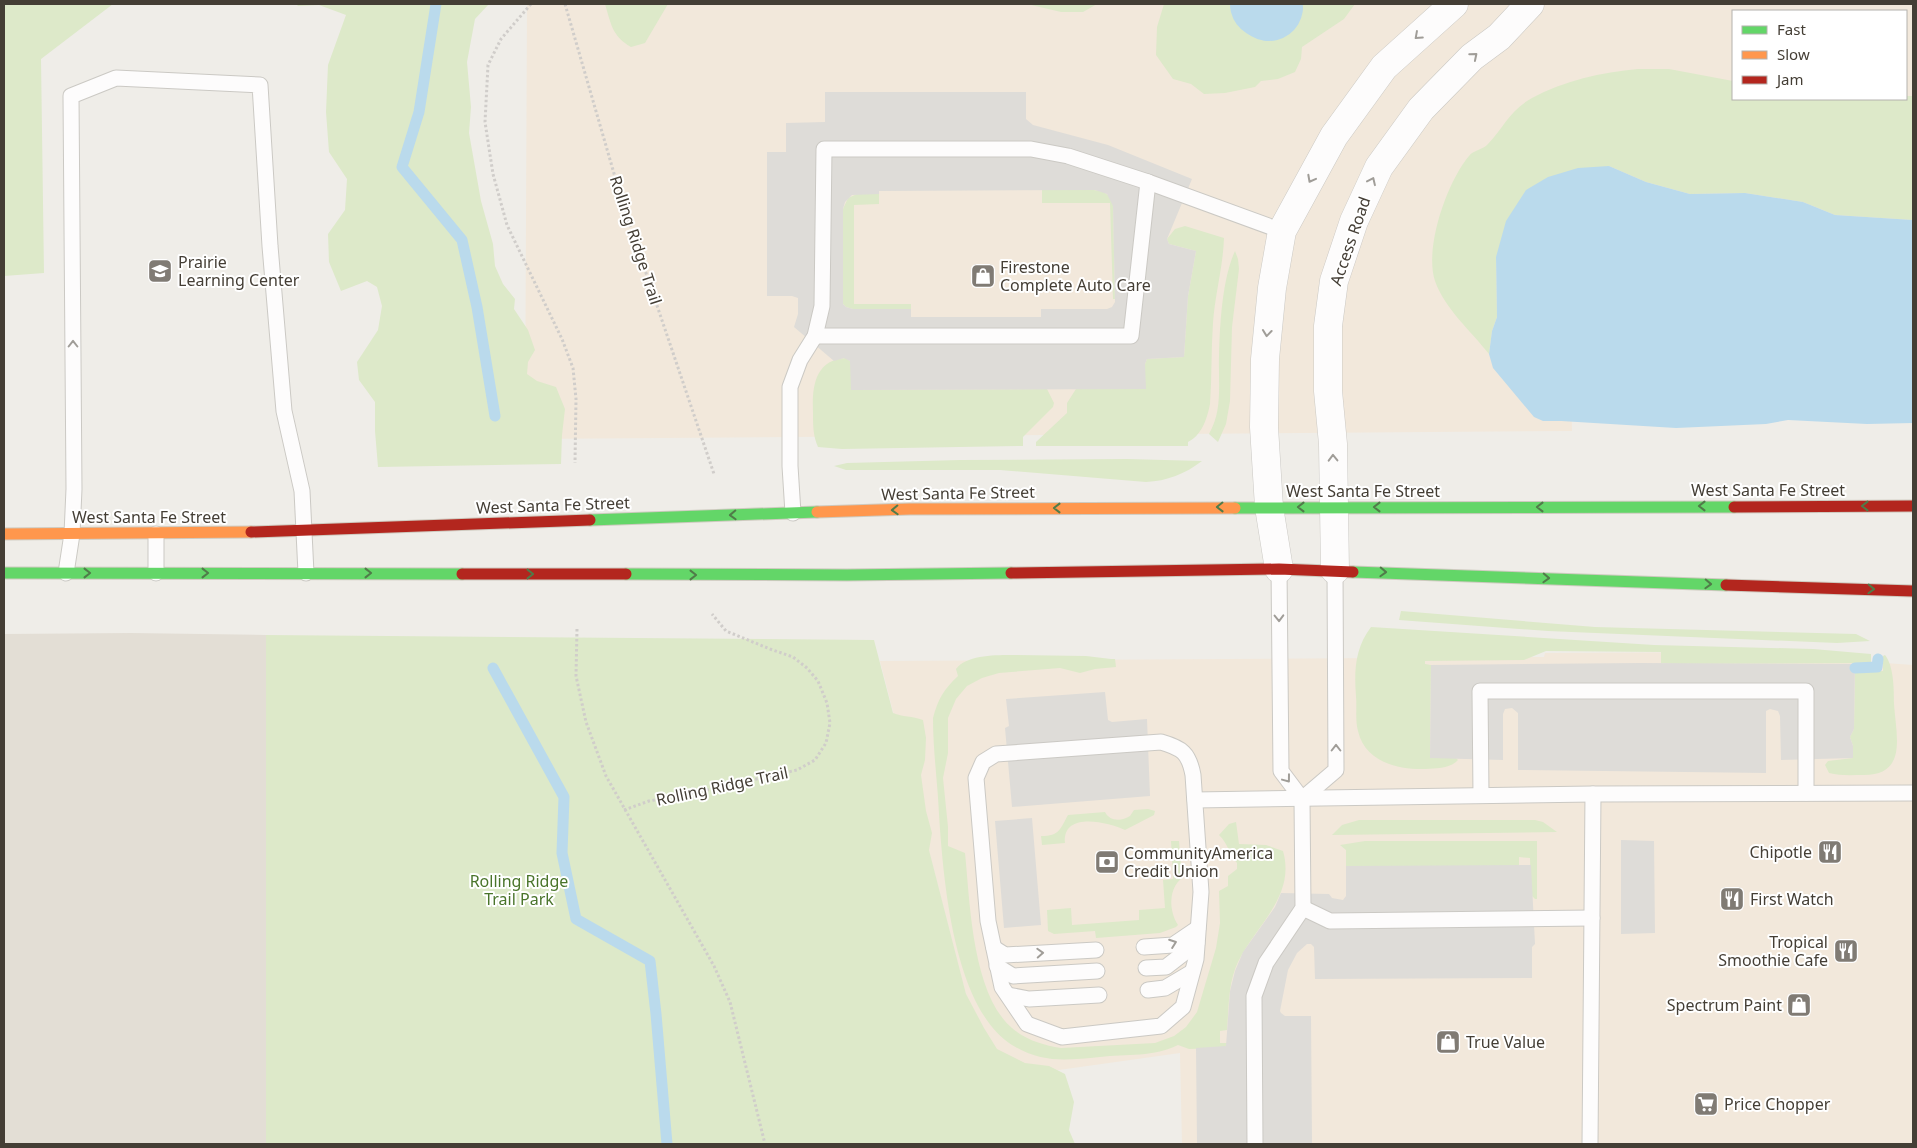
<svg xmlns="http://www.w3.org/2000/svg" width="1917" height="1148" viewBox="0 0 1917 1148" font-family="'Noto Sans',sans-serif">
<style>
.residential{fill:#e3ded5}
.commercial{fill:#f2e8db;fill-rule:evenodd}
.green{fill:#dde9c9}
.parking{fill:#dedcd8;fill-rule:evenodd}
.water{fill:#badaec}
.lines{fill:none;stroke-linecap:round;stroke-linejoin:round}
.stream{stroke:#badaec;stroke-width:11}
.river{stroke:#badaec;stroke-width:68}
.lane-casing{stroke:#cbc9c4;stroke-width:17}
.street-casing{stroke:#cbc9c4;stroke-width:29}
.fast-casing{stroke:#cecabf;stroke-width:13}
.slow-casing{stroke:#cecabf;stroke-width:13}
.jam-casing{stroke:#cecabf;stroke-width:13}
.path{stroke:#d0cdca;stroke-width:3;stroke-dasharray:2.5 2.5;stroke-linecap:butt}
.lane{stroke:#fdfcfc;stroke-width:15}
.street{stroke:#fdfcfc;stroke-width:28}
.fast{stroke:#63d668;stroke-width:11}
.slow{stroke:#ff974d;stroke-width:11}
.jam{stroke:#b3261e;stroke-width:11}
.oneway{stroke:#a09d98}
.oneway2{stroke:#507b49}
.labels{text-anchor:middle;stroke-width:4;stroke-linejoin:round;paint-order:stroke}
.street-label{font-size:16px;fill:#443e35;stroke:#fff}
.poi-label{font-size:16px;fill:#443e35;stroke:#fff;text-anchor:start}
.park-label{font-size:16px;fill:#49742a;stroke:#fff}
</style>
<rect width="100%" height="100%" fill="#efede8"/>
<path class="residential" d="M131,633L266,635V1144H4V634Z"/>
<g class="commercial">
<path d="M527,4H1913V394L1571,392L1572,431L525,439ZM1733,11H1906V99H1733Z"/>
<path d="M1734,652L1913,665V1144H1182L1180,1053L988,1080L880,661L1544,657L1545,653Z"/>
</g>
<g class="green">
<path d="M4,4H113L41,59L44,273L4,276Z"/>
<path d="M296,4H489L475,19L467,62L471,107L469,133L481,201L493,244L495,266L503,284L515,299L514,309L528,330L535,350L528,362L527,374L537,381L556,387L565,409L562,435L561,464L378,467L375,431V402L359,380L357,362L378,330L382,306L377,287L367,281L341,291L329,262L328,234L345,210L347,179L329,152L326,112L328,65L346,15L319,5L298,6Z"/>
<path d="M605,4H668L645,43L631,47C612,36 611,24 605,4Z"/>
<path d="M1027,4H1097L1083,12H1061Z"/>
<path d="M1164,4H1355L1344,19L1302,47L1301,59L1295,72L1278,79L1261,81L1255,87L1225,93L1204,94L1191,84L1173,79L1156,55L1157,27Z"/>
<path d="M1638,69H1669L1733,81V99H1906V96H1913V220L1835,215L1803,202L1745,193L1690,194L1646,182L1609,166L1496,257L1497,317L1492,331L1489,354C1471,331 1445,309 1435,281C1424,248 1447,182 1469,156C1473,150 1483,150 1488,144C1505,126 1509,111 1532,98C1563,81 1602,72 1638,69Z"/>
<path d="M1042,190C1054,190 1097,187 1105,193C1110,196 1112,200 1113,205L1115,299H1113L1110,203H1042Z"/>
<path d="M857,194H879V204L854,205V304H911V309H853L846,307L843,304V209L848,198Z"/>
<path d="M1185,226L1224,238C1223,267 1215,294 1213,323C1211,350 1212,377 1210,404C1207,419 1202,435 1188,442V446H1036V442L1067,413V403L1076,389H1145V364L1147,359L1184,357L1188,296L1196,251L1169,244L1167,239L1175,229Z"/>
<path d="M1235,251L1238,259L1239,269L1232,327L1230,401L1226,424L1218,442L1209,434C1221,413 1219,392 1219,370C1219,336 1221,281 1235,251Z"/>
<path d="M846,358L851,362V390L1047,389L1054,403L1053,407L1023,437V446L842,449L818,447C813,436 813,425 813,413C812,388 814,360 846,358Z"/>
<path d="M1127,459L1202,461C1185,474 1167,481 1146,482L1000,470H846L834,466L847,463L960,460Z"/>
<path d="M1401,611L1595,627L1856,634L1870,641L1837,643L1548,631L1399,620Z"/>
<path d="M1371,627L1654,645L1813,649L1871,654V663L1676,664L1661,663V652L1546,651L1524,660L1425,661V664L1431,665L1430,757H1455L1458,760C1450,769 1436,768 1426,769C1398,770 1365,762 1358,731C1355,720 1357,708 1356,696C1354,671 1355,648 1371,627Z"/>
<path d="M266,635L874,640L893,713C903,717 912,716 923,720L926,738L925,760L921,775L926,811L932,833L929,850L966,994L984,1028L997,1049L1025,1063L1049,1066L1065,1074L1074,1102L1069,1130L1075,1144H266Z"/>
<path d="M1017,655L1086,656L1111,659H1115L1116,667L1095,669L1080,673L1060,668L999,673L982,678L967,686L956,699L948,718V753L943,778L948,827V846L965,853C970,902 972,994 1012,1028C1026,1040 1043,1045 1061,1048L1155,1043L1174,1036L1186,1027L1197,1012L1216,948L1220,923L1219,891L1228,886V876L1237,869V863C1229,855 1228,843 1219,835L1229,824L1236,822L1239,844L1266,845L1283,851C1296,896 1256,925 1238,962C1228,983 1229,1007 1227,1030L1220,1031V1043H1227L1225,1048L1189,1049L1178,1045C1155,1057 1126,1054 1100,1057C1067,1060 1043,1064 1012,1045C950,1006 942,864 938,797C936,771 933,744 933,718C938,699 944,689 958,676L956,669C967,654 999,655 1017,655Z"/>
<path d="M1885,655C1894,666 1894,690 1894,704C1896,735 1908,775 1864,775C1852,775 1840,776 1829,773L1825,765L1828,761L1853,758V746L1850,737L1854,729L1855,671H1883V656Z"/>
<path d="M1148,809L1155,811L1154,815L1125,830C1108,822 1062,811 1065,843L1042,845L1041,836C1060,836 1060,829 1068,815L1105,812C1110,822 1122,821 1130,816L1134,810Z"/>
<path d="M1359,820H1535L1543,822L1557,832L1332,835L1342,825Z"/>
<path d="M1171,841H1179L1182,878C1168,889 1169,911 1178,925L1176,927L1160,933L1096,938L1095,931L1054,934L1048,931L1047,910L1071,908L1072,925L1139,920V910L1165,908L1163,880L1173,879Z"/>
<path d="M1365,841H1537V899H1535L1531,895L1530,858L1519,857V866H1346V850L1340,845Z"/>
</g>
<g class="parking">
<path d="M825,92H1026V119L1033,125L1108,145L1192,179L1167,239L1169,244L1196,251L1188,296L1184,357L1147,359L1145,364L1146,389L851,390L850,361L844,358L834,361L794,327L798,314V298L792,296H767V152H786V123L825,122ZM1095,190L1107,194L1113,206L1115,302L1112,307L1107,309H1041V317H911V309H853L846,307L843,304V209L845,202L852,195L879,194V191Z"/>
<path d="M1640,663L1855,664L1854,729L1850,737L1853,746V758L1781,760L1780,716L1778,711L1770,709L1766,711V773L1518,770V713L1512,708L1505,709L1503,714V760L1430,758L1431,665Z"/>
<path d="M1105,692L1108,720L1112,722L1147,719L1150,796L1012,807L1005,728L1009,726L1006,699Z"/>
<path d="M1032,818L1041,925L1004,928L995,821Z"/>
<path d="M1621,840L1654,841L1655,933L1621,934Z"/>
<path d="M1531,865L1535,944L1532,947V978L1315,979L1314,947L1311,944H1307L1297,953L1288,970L1280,1011L1281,1013L1285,1016H1311L1312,1144H1197L1196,1048L1226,1046L1230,991L1235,971L1243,952L1275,907L1281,893L1329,894L1332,898L1343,900L1346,896V866Z"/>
</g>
<path class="water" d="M1609,166L1646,182L1690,194L1745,193L1803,202L1835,215L1913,220V423L1867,424L1788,420L1766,424L1676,428L1561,421H1543L1534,417L1493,368L1489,354L1492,331L1497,317L1496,257L1506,221L1526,190L1548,177L1578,168Z"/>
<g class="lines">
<g class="stream">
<path d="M436,4L419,112L402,167L462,240L477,307L495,416"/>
<path d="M493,668L564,797L562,853L576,919L650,961L656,1014L667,1144"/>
<path d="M1855,668L1877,667L1878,659"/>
</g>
<path class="river" d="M1264,4L1269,7"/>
<defs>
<g id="lane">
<path d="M815,336H1131L1148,182"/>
<path d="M793,513L790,466V387L800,360L815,336L822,306L824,149H1031L1068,156L1148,182L1282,231"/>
<path d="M156,534V573"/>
<path d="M66,573L72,534L74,489L71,96L116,78L260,85L270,246L284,411L302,491L306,573"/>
<path d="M1161,742C1182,748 1189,753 1193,775L1201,892L1196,959L1183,1007L1161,1026L1062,1037L1027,1024L1002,987L988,921L976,778L983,762L996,754Z"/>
<path d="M1481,795L1480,691H1806V793"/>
<path d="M1302,799L1336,770L1335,570"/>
<path d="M1195,800L1593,794L1913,793"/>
<path d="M1303,908L1330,921L1592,918"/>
<path d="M1144,947L1173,945L1198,928"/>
<path d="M994,948L1005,955L1096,950"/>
<path d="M997,966L1013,976L1097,971"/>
<path d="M1146,968L1166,967L1197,943"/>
<path d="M1148,990L1165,988L1192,972"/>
<path d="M1008,995L1029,999L1099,995"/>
<path d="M1255,1144L1254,996L1266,963L1303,908L1302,799L1281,771L1279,569"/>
<path d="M1590,1144L1593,794"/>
</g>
<g id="street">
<path d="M1279,569L1269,507L1264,427L1265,359L1272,288L1282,231L1334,136L1384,67L1454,4"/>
<path d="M1335,570L1333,444L1328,391V326L1334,281L1354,221L1379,167L1421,109L1472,57L1499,37L1530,4"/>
</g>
<g id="fast">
<path d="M1235,508L1734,507"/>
<path d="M590,520L817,512"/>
<path d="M1353,572L1726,585"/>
<path d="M4,573L462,574"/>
<path d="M626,574L847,575L1011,573"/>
</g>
<g id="slow">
<path d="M817,512L910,509L1235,508"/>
<path d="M4,534L251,532"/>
</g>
<g id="jam">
<path d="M1734,507L1913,506"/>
<path d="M251,532L590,520"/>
<path d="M1011,573L1279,569L1353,572"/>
<path d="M462,574H626"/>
<path d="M1726,585L1913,591"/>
</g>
</defs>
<use href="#lane" class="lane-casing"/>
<use href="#street" class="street-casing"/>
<use href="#fast" class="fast-casing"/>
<use href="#slow" class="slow-casing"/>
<use href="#jam" class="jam-casing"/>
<g class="path">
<path d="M531,4L501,39L488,65L485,122L493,174L507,225L562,339L573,368L576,399L575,463"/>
<path d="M565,4L624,208L714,474"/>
<path d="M577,629L576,676L586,722L606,776L714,966L730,1002L765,1144"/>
<path d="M624,810L649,801L693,793L797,770L815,760L826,743L830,723L827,703L818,681L807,668L793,657L770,649L726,631L712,614"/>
</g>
<use href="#lane" class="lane"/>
<use href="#street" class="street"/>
<use href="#fast" class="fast"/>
<use href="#slow" class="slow"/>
<use href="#jam" class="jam"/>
</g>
<defs><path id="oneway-chevron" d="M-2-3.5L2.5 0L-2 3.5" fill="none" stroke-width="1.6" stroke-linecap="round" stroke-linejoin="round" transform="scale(1.25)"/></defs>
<g class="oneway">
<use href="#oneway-chevron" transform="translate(1418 36) rotate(138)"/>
<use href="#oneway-chevron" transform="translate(1474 56) rotate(-40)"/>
<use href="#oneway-chevron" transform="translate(1311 179) rotate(118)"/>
<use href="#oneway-chevron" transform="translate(1372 181) rotate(-65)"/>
<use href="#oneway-chevron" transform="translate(1267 333) rotate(96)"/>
<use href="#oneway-chevron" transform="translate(73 344) rotate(-90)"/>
<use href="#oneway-chevron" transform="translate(1333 458) rotate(-91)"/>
<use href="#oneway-chevron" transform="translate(1279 618) rotate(89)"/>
<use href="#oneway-chevron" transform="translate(1336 748) rotate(-90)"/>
<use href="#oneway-chevron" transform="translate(1287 779) rotate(53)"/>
<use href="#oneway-chevron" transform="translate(1173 943) rotate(-20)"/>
<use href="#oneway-chevron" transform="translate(1040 953) rotate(-3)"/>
</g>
<g class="oneway2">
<use href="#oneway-chevron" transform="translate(1702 506) rotate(180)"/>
<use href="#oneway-chevron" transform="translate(1865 506) rotate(180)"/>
<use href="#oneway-chevron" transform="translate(1220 507) rotate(179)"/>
<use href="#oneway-chevron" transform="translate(1301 507) rotate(180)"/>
<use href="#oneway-chevron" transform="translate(1377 507) rotate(180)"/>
<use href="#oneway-chevron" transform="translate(1540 507) rotate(180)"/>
<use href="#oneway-chevron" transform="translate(1057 508) rotate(180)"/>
<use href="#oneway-chevron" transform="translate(895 510) rotate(178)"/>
<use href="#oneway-chevron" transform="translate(733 515) rotate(178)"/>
<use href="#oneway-chevron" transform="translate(1383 572) rotate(2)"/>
<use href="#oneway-chevron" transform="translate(87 573)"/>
<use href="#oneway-chevron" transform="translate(205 573)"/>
<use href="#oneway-chevron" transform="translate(368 573)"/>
<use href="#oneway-chevron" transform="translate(530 574)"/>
<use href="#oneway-chevron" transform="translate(693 575)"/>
<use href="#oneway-chevron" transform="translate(1546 578) rotate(2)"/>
<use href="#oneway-chevron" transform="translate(1708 584) rotate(2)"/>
<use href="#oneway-chevron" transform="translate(1871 589) rotate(2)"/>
</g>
<defs>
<symbol id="school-square" viewBox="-11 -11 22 22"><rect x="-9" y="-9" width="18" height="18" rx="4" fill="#807b74" stroke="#fff"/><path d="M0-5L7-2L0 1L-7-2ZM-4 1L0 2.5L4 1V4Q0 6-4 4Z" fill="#fff"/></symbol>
<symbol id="shop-square" viewBox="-11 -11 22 22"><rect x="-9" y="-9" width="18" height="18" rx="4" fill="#807b74" stroke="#fff"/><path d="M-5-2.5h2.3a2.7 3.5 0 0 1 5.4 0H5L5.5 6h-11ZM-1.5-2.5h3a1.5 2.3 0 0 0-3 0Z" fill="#fff"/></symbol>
<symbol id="restaurant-square" viewBox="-11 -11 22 22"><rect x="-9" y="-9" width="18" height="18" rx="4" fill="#807b74" stroke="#fff"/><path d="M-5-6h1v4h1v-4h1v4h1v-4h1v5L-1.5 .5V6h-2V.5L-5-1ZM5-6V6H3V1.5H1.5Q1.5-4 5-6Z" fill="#fff"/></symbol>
<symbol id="bank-square" viewBox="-11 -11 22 22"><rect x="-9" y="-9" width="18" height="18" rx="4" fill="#807b74" stroke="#fff"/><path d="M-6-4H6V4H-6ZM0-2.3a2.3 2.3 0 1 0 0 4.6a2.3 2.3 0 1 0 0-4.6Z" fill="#fff"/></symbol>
<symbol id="supermarket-square" viewBox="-11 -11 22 22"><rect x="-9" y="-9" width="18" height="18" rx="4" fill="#807b74" stroke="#fff"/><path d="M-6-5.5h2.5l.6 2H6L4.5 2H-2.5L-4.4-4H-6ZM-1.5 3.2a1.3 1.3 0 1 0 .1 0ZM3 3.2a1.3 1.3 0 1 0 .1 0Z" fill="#fff"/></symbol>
</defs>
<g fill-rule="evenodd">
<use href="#school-square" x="146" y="257" width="28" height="28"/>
<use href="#shop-square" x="969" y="262" width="28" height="28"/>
<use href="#restaurant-square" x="1816" y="838" width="28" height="28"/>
<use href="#bank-square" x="1093" y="848" width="28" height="28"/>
<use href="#restaurant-square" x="1718" y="885" width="28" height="28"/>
<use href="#restaurant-square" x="1832" y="937" width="28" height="28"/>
<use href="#shop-square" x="1785" y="991" width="28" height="28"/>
<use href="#shop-square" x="1434" y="1028" width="28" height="28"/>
<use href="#supermarket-square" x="1692" y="1090" width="28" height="28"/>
</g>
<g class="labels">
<g class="street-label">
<text transform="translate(636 240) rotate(72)" y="6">Rolling Ridge Trail</text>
<text transform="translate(1350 241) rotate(-71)" y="6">Access Road</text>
<text x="1768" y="496">West Santa Fe Street</text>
<text x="1363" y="497">West Santa Fe Street</text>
<text transform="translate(958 493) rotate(-1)" y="6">West Santa Fe Street</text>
<text transform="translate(553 505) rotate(-2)" y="6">West Santa Fe Street</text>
<text x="149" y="523">West Santa Fe Street</text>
<text transform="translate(722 786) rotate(-12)" y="6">Rolling Ridge Trail</text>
</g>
<g class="poi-label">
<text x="178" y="268">Prairie<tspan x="178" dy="18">Learning Center</tspan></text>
<text x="1000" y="273">Firestone<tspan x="1000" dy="18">Complete Auto Care</tspan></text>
<text x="1812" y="858" text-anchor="end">Chipotle</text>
<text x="1124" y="859">CommunityAmerica<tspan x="1124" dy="18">Credit Union</tspan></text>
<text x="1750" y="905">First Watch</text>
<text x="1828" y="948" text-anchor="end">Tropical<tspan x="1828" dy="18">Smoothie Cafe</tspan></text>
<text x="1782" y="1011" text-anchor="end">Spectrum Paint</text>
<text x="1466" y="1048">True Value</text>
<text x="1724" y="1110">Price Chopper</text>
</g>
<g class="park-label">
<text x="519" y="887">Rolling Ridge<tspan x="519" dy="18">Trail Park</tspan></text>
</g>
</g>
<rect width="1917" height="1148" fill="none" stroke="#443e35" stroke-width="10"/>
<rect x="1732" y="10" width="175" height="90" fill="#ffffff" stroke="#b4b2ae"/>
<rect x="1742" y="26" width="25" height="8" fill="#63d668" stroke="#b4b2ae"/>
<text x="1777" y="35" font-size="15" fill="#443e35">Fast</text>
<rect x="1742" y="51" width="25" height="8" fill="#ff974d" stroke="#b4b2ae"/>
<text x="1777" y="60" font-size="15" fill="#443e35">Slow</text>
<rect x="1742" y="76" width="25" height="8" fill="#b3261e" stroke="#b4b2ae"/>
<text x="1777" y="85" font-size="15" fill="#443e35">Jam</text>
</svg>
